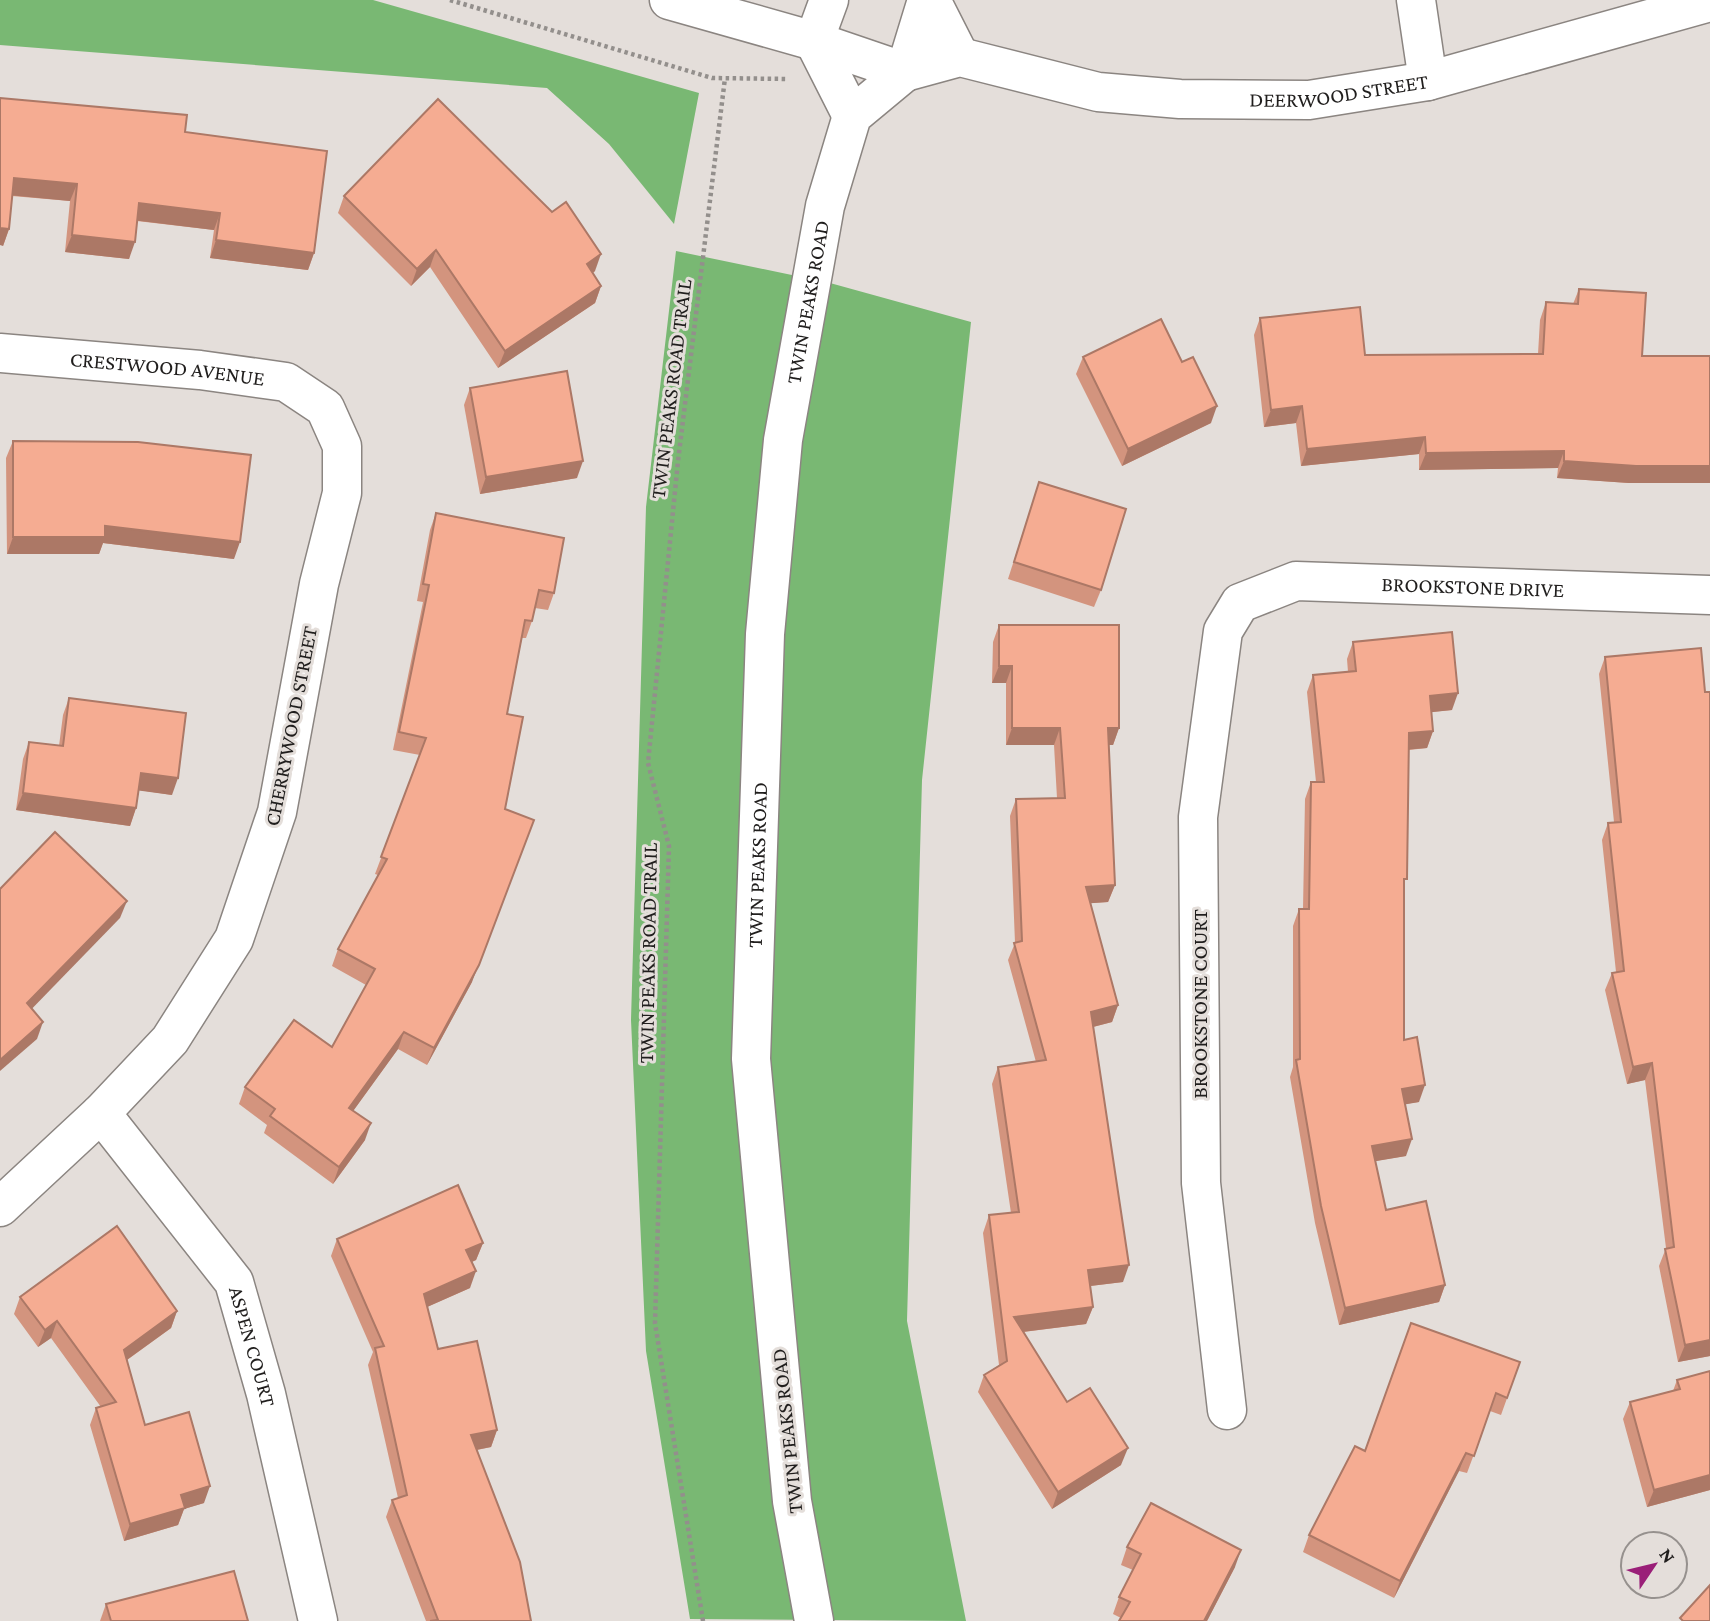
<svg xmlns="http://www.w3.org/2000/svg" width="1710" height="1621" viewBox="0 0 1710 1621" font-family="'Crimson Pro',serif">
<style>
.forest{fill:#79b873}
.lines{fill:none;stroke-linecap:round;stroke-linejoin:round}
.minor-casing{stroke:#8b8581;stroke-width:41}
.tertiary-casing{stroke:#8b8581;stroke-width:41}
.primary-casing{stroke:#8b8581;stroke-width:41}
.path{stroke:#938f8c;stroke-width:4.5;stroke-dasharray:3.5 3.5;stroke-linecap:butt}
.minor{stroke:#fff;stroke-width:38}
.tertiary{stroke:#fff;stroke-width:38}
.primary{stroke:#fff;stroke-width:38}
.wall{fill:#d3947e}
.shaded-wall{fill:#ac7866}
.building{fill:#f5ac92;stroke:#ac7866;stroke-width:2}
.labels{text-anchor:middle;stroke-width:6;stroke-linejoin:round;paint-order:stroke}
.street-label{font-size:21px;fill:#201e1d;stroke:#e4deda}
</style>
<rect width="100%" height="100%" fill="#e4deda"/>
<g class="forest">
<path d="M0,0H373L699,93L674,224L609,144L547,88L0,45Z"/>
<path d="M676,251L830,283L971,322L922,780L907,1321L966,1621L690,1619L646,1351L631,1020L646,507Z"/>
</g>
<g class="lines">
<defs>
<g id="minor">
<path d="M1416,0L1428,81"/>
<path id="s1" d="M0,353L200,370L286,382L325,408L342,446V493L319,584L277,812L234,939L170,1040L101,1113L0,1207"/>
<path id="s2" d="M101,1113L234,1282L266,1394L318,1621"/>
<path id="s3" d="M1227,1410L1201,1183L1198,817L1223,631L1240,603L1296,581L1710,595"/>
</g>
<g id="tertiary">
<path d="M931,0L960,57"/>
<path id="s4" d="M905,72L960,57L1098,92L1180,99L1309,100L1428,81L1710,2"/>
</g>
<g id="primary">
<path d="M669,0L814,41L905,72"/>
<path d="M829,0L814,41L852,116"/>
<path id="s5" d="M814,1621L792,1501L751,1059L765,634L783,440L825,206L852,116L905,72L927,0"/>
</g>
</defs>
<use href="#minor" class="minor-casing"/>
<use href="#tertiary" class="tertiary-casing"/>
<use href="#primary" class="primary-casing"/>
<g class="path">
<path d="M450,0L712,78L788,79"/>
<path d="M703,1621L655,1323L669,846L648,763L678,461L725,78"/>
</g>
<use href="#minor" class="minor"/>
<use href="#tertiary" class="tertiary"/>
<use href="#primary" class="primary"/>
</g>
<g class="wall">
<path d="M0,98L185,132L314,253L308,270L210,258L214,230L137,221L129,259L65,252L70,201L12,196L9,229L3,246Z"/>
<path d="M344,196L595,271L593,273L601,286L595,303L498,368L430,267L411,286L338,213Z"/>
<path d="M1579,289L1629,483L1557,478L1558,468L1419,470V454L1301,466L1296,423L1264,427L1254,335L1260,318L1365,355L1538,354L1540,320L1546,302L1573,304Z"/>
<path d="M1083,357L1211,423L1122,466L1076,374Z"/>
<path d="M470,388L577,478L480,494L464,405Z"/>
<path d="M13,441L234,559L103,543L99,554H7L6,458Z"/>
<path d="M1039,482L1101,590L1094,607L1008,579Z"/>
<path d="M436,513L554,593L548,610L535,608L532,621L526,638H522L507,714L472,982L427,1065L398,1049L353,1111L365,1140L333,1184L264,1133L267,1125L239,1104L245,1087L332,1047L366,985L332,966L338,949L378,875L375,874L420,755L393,750L423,602L417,601L430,530Z"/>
<path d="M999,625L1119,728L1113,745H1109L1115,885L1108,902L1090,903L1118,1005L1112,1022L1093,1027L1123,1282L1090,1286L1093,1307L1086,1324L1023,1332L1067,1402L1121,1465L1052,1509L978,1392L984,1375L999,1365L983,1233L989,1215L1011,1213L992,1084L998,1067L1036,1062L1008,960L1015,943L1010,816L1016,799L1057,798L1054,745H1006V683H992L993,642Z"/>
<path d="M1353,642L1452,710L1431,712L1433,731L1427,748L1409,750L1404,886V1040L1419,1102L1405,1104L1406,1156L1375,1161L1386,1210L1445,1285L1439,1302L1339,1325L1315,1223L1290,1077L1293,1067V926L1299,909H1303L1305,799L1311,782H1316L1307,692L1313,675L1348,672L1347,659Z"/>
<path d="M1605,657L1705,692H1710V1356L1678,1362L1659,1266L1666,1248L1645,1080L1627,1084L1605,990L1612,973L1616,972L1602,840L1608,823L1614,822L1599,674Z"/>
<path d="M69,698L172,795L139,790L136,808L130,826L16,810L23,759L29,742L59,746L63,715Z"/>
<path d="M337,1239L483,1243L476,1260L472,1262L470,1288L427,1307L438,1349L497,1430L491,1447L477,1450L531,1621H426L386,1517L392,1500L398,1498L368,1365L373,1352L331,1256Z"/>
<path d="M20,1297L177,1311L171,1328L127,1360L145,1425L204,1503L184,1509L178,1525L124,1541L90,1425L96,1408L101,1407L51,1338L38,1347L14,1314Z"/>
<path d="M1520,1362L1501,1415L1490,1411L1467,1473L1459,1471L1394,1598L1303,1552L1309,1535L1365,1451Z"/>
<path d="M1710,1371V1490L1647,1507L1623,1419L1630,1402L1673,1391L1677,1380Z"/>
<path d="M1127,1547L1235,1567L1207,1621H1119L1121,1618L1113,1614L1119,1597L1133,1570L1121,1565Z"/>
<path d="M106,1604L248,1621H100Z"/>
</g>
<g class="shaded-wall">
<path d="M14,178L77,184L70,201L8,195Z"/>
<path d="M139,203L220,213L214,230L132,220Z"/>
<path d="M0,228L9,229L3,246L0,245Z"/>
<path d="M72,235L135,242L129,259L65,252Z"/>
<path d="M216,240L314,253L308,270L210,258Z"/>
<path d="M436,250L430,267L411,286L417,269Z"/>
<path d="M601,254L595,271L581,281L587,264Z"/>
<path d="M601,286L595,303L498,368L505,351Z"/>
<path d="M1217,406L1211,423L1122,466L1128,449Z"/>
<path d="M1302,406L1296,423L1264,427L1271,410Z"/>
<path d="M1425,437L1419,454L1301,466L1307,449Z"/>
<path d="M1564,451L1558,468L1419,470L1426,453Z"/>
<path d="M583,461L577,478L480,494L486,477Z"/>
<path d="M1564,461L1710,466V483H1629L1557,478Z"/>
<path d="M105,526L240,542L234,559L103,543L99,554H7L13,537Z"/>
<path d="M999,666H1012L1006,683H992Z"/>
<path d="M1458,693L1452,710L1424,713L1430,696Z"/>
<path d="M1012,728H1060L1054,745H1006Z"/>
<path d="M1108,728H1119L1113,745H1102Z"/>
<path d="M1433,731L1427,748L1403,750L1409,733Z"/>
<path d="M141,773L178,778L172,795L135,790Z"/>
<path d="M23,793L136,808L130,826L16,810Z"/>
<path d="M534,820L472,982L427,1065L434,1048Z"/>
<path d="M1115,885L1108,902L1080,904L1086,887Z"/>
<path d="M127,901L120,918L21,1020L27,1003Z"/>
<path d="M1118,1005L1112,1022L1085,1029L1091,1012Z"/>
<path d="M43,1022L37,1039L0,1071V1060Z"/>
<path d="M404,1032L398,1049L343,1125L349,1108Z"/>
<path d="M1652,1063L1645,1080L1627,1084L1633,1067Z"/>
<path d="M1425,1085L1419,1102L1396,1106L1402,1089Z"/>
<path d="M371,1123L365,1140L333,1184L339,1167Z"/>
<path d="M1412,1139L1406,1156L1365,1163L1372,1146Z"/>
<path d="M483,1243L476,1260L460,1267L466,1250Z"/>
<path d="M1129,1265L1123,1282L1082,1287L1088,1270Z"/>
<path d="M476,1271L470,1288L418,1311L424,1294Z"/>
<path d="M1445,1285L1439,1302L1339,1325L1345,1308Z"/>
<path d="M1093,1307L1086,1324L1007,1334L1014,1317Z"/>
<path d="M177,1311L171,1328L117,1367L124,1350Z"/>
<path d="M57,1321L51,1338L38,1347L45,1330Z"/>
<path d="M1710,1340V1356L1678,1362L1685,1345Z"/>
<path d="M497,1430L491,1447L465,1452L471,1435Z"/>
<path d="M1128,1448L1121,1465L1052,1509L1058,1492Z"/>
<path d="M1466,1453L1459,1471L1394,1598L1400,1581Z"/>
<path d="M1710,1475V1490L1647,1507L1654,1490Z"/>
<path d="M210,1486L204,1503L184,1509L178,1525L124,1541L130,1524L181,1495Z"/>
<path d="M1241,1550L1235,1567L1207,1621H1204Z"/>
</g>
<g class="building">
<path d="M0,98L187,115L185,132L327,151L314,253L216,240L220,213L139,203L135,242L72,235L77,184L14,178L9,229L0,228Z"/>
<path d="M438,99L552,212L566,202L601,254L587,264L601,286L505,351L436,250L417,269L344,196Z"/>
<path d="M1579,289L1646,293L1642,356H1710V466H1636L1564,461V451L1426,453L1425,437L1307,449L1302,406L1271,410L1260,318L1360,307L1365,355L1543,354L1546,302L1578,304Z"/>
<path d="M1161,319L1182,362L1193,357L1217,406L1128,449L1083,357Z"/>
<path d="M567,371L583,461L486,477L470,388Z"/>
<path d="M13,441L138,442L251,455L240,542L105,526V537H13Z"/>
<path d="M1039,482L1126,509L1101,590L1014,562Z"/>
<path d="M436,513L564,538L554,593L539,590L532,621L525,620L507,714L523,717L505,809L534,820L479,965L434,1048L404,1032L349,1108L371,1123L339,1167L270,1116L275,1109L245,1087L294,1020L332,1047L375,969L338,949L387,859L381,857L426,738L399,732L429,585L423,584Z"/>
<path d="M999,625H1119V728H1108L1115,885L1086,887L1118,1005L1091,1012L1129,1265L1088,1270L1093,1307L1014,1317L1067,1402L1090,1388L1128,1448L1058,1492L984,1375L1007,1361L989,1215L1019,1212L998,1067L1046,1060L1014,943L1022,941L1016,799L1065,798L1060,728H1012V666H999Z"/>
<path d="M1452,632L1458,693L1430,696L1433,731L1409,733L1407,879H1404V1040L1417,1037L1425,1085L1402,1089L1412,1139L1372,1146L1386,1210L1426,1201L1445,1285L1345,1308L1321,1206L1296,1060L1300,1059L1299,909H1309L1311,782H1324L1313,675L1356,671L1353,642Z"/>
<path d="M1701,648L1705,692H1710V1340L1685,1345L1665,1249L1674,1247L1652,1063L1633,1067L1612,973L1624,971L1608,823L1621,822L1605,657Z"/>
<path d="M69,698L186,713L178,778L141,773L136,808L23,793L29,742L63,746Z"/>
<path d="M55,832L127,901L27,1003L43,1022L0,1060V889Z"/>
<path d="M458,1185L483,1243L466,1250L476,1271L424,1294L438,1349L477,1341L497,1430L471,1435L520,1562L531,1621H430L438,1620L392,1500L407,1495L375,1348L384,1346L337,1239Z"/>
<path d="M117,1226L177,1311L124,1350L145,1425L189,1412L210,1486L181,1495L185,1508L130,1524L96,1408L116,1402L57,1321L45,1330L20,1297Z"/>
<path d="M1411,1323L1520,1362L1507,1398L1496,1393L1474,1456L1466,1453L1400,1581L1309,1535L1355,1446L1365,1451Z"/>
<path d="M1710,1371V1475L1654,1490L1630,1402L1680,1389L1677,1380Z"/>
<path d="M1151,1503L1241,1550L1204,1621H1119L1130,1602L1119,1597L1141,1554L1127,1547Z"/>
<path d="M234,1571L248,1621H111L106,1604Z"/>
<path d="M1710,1585V1621H1683L1680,1618Z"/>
</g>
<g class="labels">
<g class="street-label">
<text dy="7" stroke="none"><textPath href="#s4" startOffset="441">DEERWOOD STREET</textPath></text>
<text dy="7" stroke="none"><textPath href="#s5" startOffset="1326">TWIN PEAKS ROAD</textPath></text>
<text dy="7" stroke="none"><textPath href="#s1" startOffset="168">CRESTWOOD AVENUE</textPath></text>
<text transform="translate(671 389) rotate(-83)" y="7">TWIN PEAKS ROAD TRAIL</text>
<text dy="7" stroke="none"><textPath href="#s3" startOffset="1052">BROOKSTONE DRIVE</textPath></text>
<text transform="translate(291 726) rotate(-79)" y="7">CHERRYWOOD STREET</text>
<text dy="7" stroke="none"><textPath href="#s5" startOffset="760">TWIN PEAKS ROAD</textPath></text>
<text transform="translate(648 953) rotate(-89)" y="7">TWIN PEAKS ROAD TRAIL</text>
<text transform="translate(1200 1004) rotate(-90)" y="7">BROOKSTONE COURT</text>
<text dy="7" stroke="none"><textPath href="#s2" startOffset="282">ASPEN COURT</textPath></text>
<text transform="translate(787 1431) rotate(-96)" y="7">TWIN PEAKS ROAD</text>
</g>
</g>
<g transform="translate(1654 1565) rotate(55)"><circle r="33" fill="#e4deda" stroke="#96918e" stroke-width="2"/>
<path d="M0-5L12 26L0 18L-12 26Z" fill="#9a1f78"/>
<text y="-10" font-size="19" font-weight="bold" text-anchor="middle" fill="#201e1d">N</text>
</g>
</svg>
